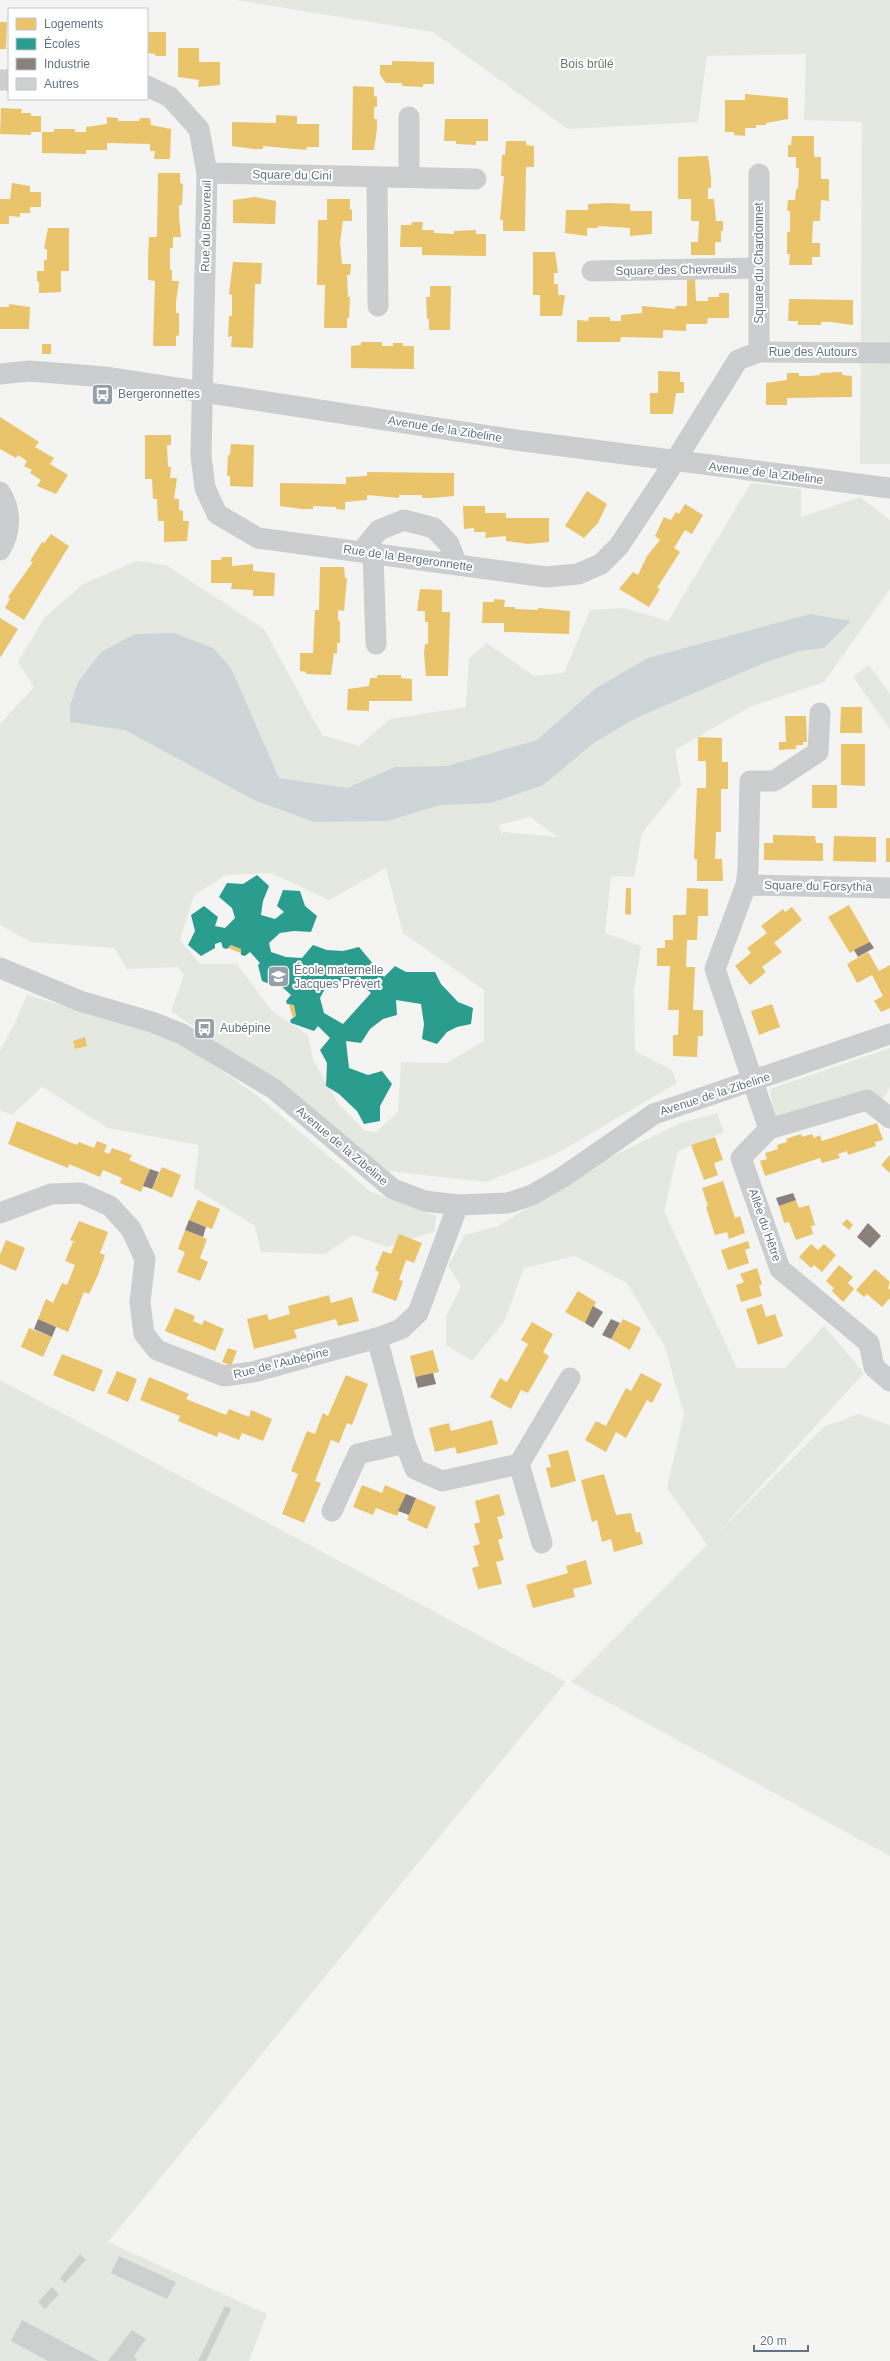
<svg xmlns="http://www.w3.org/2000/svg" width="890" height="2361" viewBox="0 0 890 2361" font-family="Arial,sans-serif">
<style>
.green{fill:#e4e8e1;fill-rule:evenodd}
.water{fill:#ced5d8}
.homes{fill:#e9c46a}
.schools{fill:#2a9d8f;fill-rule:evenodd}
.industry{fill:#8a817c}
.building{fill:#ced0d0}
.lines{fill:none;stroke-linecap:round;stroke-linejoin:round}
.minor{stroke:#cccdce;stroke-width:21}
.labels{text-anchor:middle;stroke-width:4;stroke-linejoin:round;paint-order:stroke}
.park-label{font-size:12px;fill:#667a63;stroke:#fff}
.street-label{font-size:12px;fill:#647383;stroke:#fff}
.poi-label{font-size:12px;fill:#647383;stroke:#fff;text-anchor:start}
</style>
<rect width="100%" height="100%" fill="#f4f5f3"/>
<g class="green">
<path d="M236,0H890V464H860L862,122L804,120L806,54L707,56L698,122L568,129L433,32Z"/>
<path d="M751,483L801,489V517L860,497L890,520V589L824,682L752,706L675,750L681,785L642,833L634,877L611,876L605,933L641,946L634,991L635,1051L672,1070L677,1083L554,1155L486,1182L389,1171L332,1133L239,1058L171,1011L184,975L178,967L127,969L114,948L31,942L0,925V724L34,687L18,662L44,618L83,584L137,561L166,565L264,629L322,735L359,746L390,719L466,707L469,658L487,643L534,676L564,673L590,610L624,608L668,621ZM530,817L558,837L503,832L502,836L499,825ZM386,868L403,933L484,990V1041L447,1063L401,1062L398,1112L376,1132L365,1131L338,1103L313,1060L308,1035L272,1011L237,964H200L180,940L194,895L226,875L271,873L329,900Z"/>
<path d="M869,665L890,694V729L853,677Z"/>
<path d="M27,995L173,1038L254,1093L371,1192L436,1216L434,1232L387,1247L353,1235L325,1254L261,1252L255,1226L194,1188L199,1145L108,1128L42,1087L12,1115L0,1110V1050L14,1025Z"/>
<path d="M890,1048V1087L884,1098L774,1119L770,1089Z"/>
<path d="M717,1113L724,1132L678,1151L664,1211L737,1368H785L824,1326L864,1373L717,1534L825,1426L859,1414L890,1425V1856L571,1682L707,1545L667,1488L684,1414L665,1347L627,1283L575,1256L524,1268L504,1322L472,1361L446,1345V1317L461,1286L448,1266L465,1235L498,1226L597,1164L680,1123Z"/>
<path d="M0,1380L566,1682L108,2242L267,2314L249,2361H0Z"/>
</g>
<path class="water" d="M810,614L851,621L824,648L800,651L764,663L636,718L595,742L543,785L491,803L440,805L387,821L314,822L254,800L125,730L70,722V706L78,682L101,652L135,634L174,633L213,648L231,668L279,778L347,788L395,767L447,766L537,740L596,688L648,658Z"/>
<g class="homes">
<path d="M0,22H7L6,49H0Z"/>
<path d="M147,32H166V56H156L155,54L147,53Z"/>
<path d="M178,48H199V62H220V85L198,87L199,80L178,77Z"/>
<path d="M392,61L434,62V84H423V87L402,86V83H386L380,75V65H392Z"/>
<path d="M353,86L374,87V96L377,97V107H374V119H377V129L374,150H352Z"/>
<path d="M745,94L788,98V119L766,123V125H756V128H745V136L734,135V132H725V100H745Z"/>
<path d="M1,108L22,109L21,113H31V116H41V132H31V135L0,134Z"/>
<path d="M276,115L297,116V124H319V147H307L306,150L263,146V149H254L232,146V122L276,123Z"/>
<path d="M107,117L118,118V121H139L140,118H150L151,125L171,129L170,159H154L155,151H150V144L107,143V150H86V154L42,153V132H54V129H75V132H86V127L107,124Z"/>
<path d="M445,119H488V141H476V145L456,144V141H444Z"/>
<path d="M792,136H814V157H821V179H829V201L821,200L820,221H813L812,243H820V257H812V265H789L790,254H787V232H790V211H787L788,200H795L796,189H798L799,168H796V157H788V145H791Z"/>
<path d="M506,141H526V145L534,146V167H526L525,231H503V220H500L504,176H501L502,155H505Z"/>
<path d="M708,156L711,178V188H708V199H714L716,221H723V231H721V242H715V255H691V242H698L699,221H691V199H678V157Z"/>
<path d="M158,173H180V183L183,184L182,205H179V216L181,237H173V248H170V270H172V281H179L176,302V313H179V335L176,336V346H153L155,281L148,280V259L149,237H157Z"/>
<path d="M12,183L30,186V192H41V207H30V213H20V217L9,216V224H0V199H10Z"/>
<path d="M255,197L276,201L275,224L233,223V200Z"/>
<path d="M327,199H350V209L352,210V221H343L340,242L342,264H351L350,275H347L348,297H350L349,318H347V328H324L325,285H317L318,220H327Z"/>
<path d="M608,203L630,204V211H652V234L630,236V228L598,226V228H587V236L565,233L566,210H588V204Z"/>
<path d="M412,222H423L422,230H434V233L454,234V231L476,230V234H486V256L422,255V247H400L401,225H411Z"/>
<path d="M48,228H69V271H61V292L39,293V282L37,281V271H44V260H47V249H44Z"/>
<path d="M533,252H555L558,273H554V284H558V295H565L562,316H540V295H533Z"/>
<path d="M233,262L262,263L261,284H255L253,348L231,347L232,336L228,337L229,316H232V295L229,294Z"/>
<path d="M687,279H695L696,301H708V297H719V293H729V318H708L707,324H686V331L663,330V338L621,337L620,342H577V320L588,321L589,317H610V321H621V315L642,313V306L675,309L676,306H687Z"/>
<path d="M430,286H451L450,330H429V319H427L426,297H430Z"/>
<path d="M789,299L853,300V325L831,322H821V325H798V321H788Z"/>
<path d="M9,304L30,307L29,329H0V307H9Z"/>
<path d="M361,342H382V346H393V343H403V346H414V369L351,368V346L361,345Z"/>
<rect x="42" y="344" width="9" height="10"/>
<path d="M658,371L680,372V382H684V393H676L673,414H650V393H658Z"/>
<path d="M842,372V375L852,376V397L787,398V405H766V383L787,380V373H799V376H809L820,375V373Z"/>
<path d="M101,394L110,395L109,399L100,398Z"/>
<path d="M0,417L39,442L35,447L54,458L50,464L68,475L56,494L37,486L41,480L30,473L32,470L24,466L27,461L18,455L16,458L0,449Z"/>
<path d="M145,435H171V445H167L168,467H171L170,478H177L174,499H179V510L183,511V521H189L187,541L164,542V521H158L157,499H153L152,479H145Z"/>
<path d="M231,444L254,445L253,487L230,486V476H227L228,455H230Z"/>
<path d="M367,472L454,473V496L432,498H422V495H399V498L367,495V500L345,502V510L336,509V507L313,506V509H302L280,506V483L346,484V477L367,476Z"/>
<path d="M587,491L607,504L598,523L584,538L565,526Z"/>
<path d="M685,504L703,515L692,534L685,530L674,548L680,552L657,588L660,589L649,607L619,589L633,572L638,575L647,556L660,540L655,536L664,517L671,520L676,512L679,514Z"/>
<path d="M463,506H485V513H506V518H549V542L528,544L506,541V536L485,538L486,532H474V528L464,529Z"/>
<path d="M51,534L69,546L24,620L5,608L10,599L8,597L33,562L30,561L42,542L44,543Z"/>
<path d="M222,557H232V566L253,564V571L275,573L274,596H253V590L231,589L232,583H211V560H221Z"/>
<path d="M320,567H344L345,578H347L344,611L338,610V620L340,621V643H337V654L334,653L331,675L306,674V672L300,671V653H313L315,610H319Z"/>
<path d="M420,589L442,590V612H450L448,676H426L424,654L425,644H428V622H425V611H417Z"/>
<path d="M494,599L505,600L504,607H515V609L538,610V608L570,611L569,634L504,632V623H482L483,602H494Z"/>
<path d="M0,618L18,629L0,658Z"/>
<path d="M377,675H401V678L412,679V701H369V711L347,710L348,689L369,686L370,678H377Z"/>
<path d="M841,707H862V733H840Z"/>
<path d="M785,716H806L807,742H803V745H796V749L779,750V742H786Z"/>
<path d="M698,737L722,738V762H728V789H721V832H716L715,859H722L723,881H697V859H694L697,788H706V761H698Z"/>
<path d="M841,744H865V786L841,785Z"/>
<rect x="812" y="785" width="25" height="23"/>
<path d="M773,835L815,836L816,843H823V861L764,860V843H773Z"/>
<path d="M834,836L876,837V862L833,861Z"/>
<rect x="886" y="838" width="4" height="24"/>
<path d="M626,888H631V915L625,914Z"/>
<path d="M687,888L708,889V916H698L697,940H687L686,967H695L693,1010H703V1036H698L697,1057L673,1056V1035H678L679,1010H668L670,966H657V948H665V940H673V915H686Z"/>
<path d="M849,905L870,942L850,953L828,917Z"/>
<path d="M792,907L802,920L774,943L782,952L762,967L766,972L750,985L735,966L751,953L747,948L767,933L761,926L783,909L785,912Z"/>
<path d="M231,945L241,949V953L228,948Z"/>
<path d="M868,952L879,971L890,965V1008L881,1012L874,1001L883,996L872,975L857,983L847,964Z"/>
<path d="M772,1004L780,1027L759,1035L751,1011Z"/>
<path d="M289,1005H294L296,1016L293,1018Z"/>
<path d="M85,1037L87,1046L75,1049L73,1041Z"/>
<path d="M17,1121L77,1145L79,1142L94,1148L97,1141L107,1145L104,1152L109,1154L112,1148L132,1155L129,1160L150,1169L141,1192L120,1183L122,1178L103,1170L100,1177L69,1164L68,1168L8,1144Z"/>
<path d="M877,1123L883,1140L875,1142L876,1146L848,1155L847,1151L838,1154L840,1158L822,1163L820,1158L765,1176L760,1161L767,1159L765,1153L778,1149L777,1145L787,1142L786,1139L801,1134L802,1137L812,1134L814,1138L820,1135L822,1141Z"/>
<path d="M715,1137L723,1160L714,1163L718,1175L704,1180L691,1145Z"/>
<path d="M890,1155V1173L881,1165Z"/>
<path d="M162,1167L181,1175L172,1198L152,1189Z"/>
<path d="M723,1181L735,1218L740,1216L745,1233L729,1239L727,1232L715,1235L706,1207L708,1206L702,1188Z"/>
<path d="M198,1200L220,1209L212,1229L189,1220Z"/>
<path d="M796,1200L799,1208L809,1205L815,1225L811,1226L813,1234L796,1240L789,1222L784,1223L779,1206Z"/>
<path d="M847,1219L853,1225L849,1230L842,1224Z"/>
<path d="M79,1221L108,1232L100,1253L105,1255L98,1275L89,1294L84,1292L68,1332L38,1319L46,1299L53,1303L62,1283L67,1285L75,1265L65,1261L73,1242L77,1243L70,1240Z"/>
<path d="M185,1230L207,1239L200,1258L208,1262L200,1281L177,1272L185,1252L178,1249Z"/>
<path d="M399,1234L422,1243L414,1263L406,1260L399,1280L403,1281L396,1301L372,1292L379,1272L375,1270L383,1251L391,1254Z"/>
<path d="M6,1240L25,1248L16,1271L0,1264V1255Z"/>
<path d="M748,1241L750,1248L745,1250L749,1263L728,1270L721,1250Z"/>
<path d="M811,1244L818,1250L824,1244L836,1255L822,1272L814,1265L811,1268L799,1257Z"/>
<path d="M839,1265L853,1277L848,1283L854,1289L843,1302L832,1291L834,1288L826,1281Z"/>
<path d="M757,1268L762,1284L759,1286L762,1296L741,1302L736,1285L744,1282L740,1274Z"/>
<path d="M875,1269L890,1282L888,1288L890,1290V1298L882,1307L867,1294L864,1297L856,1290Z"/>
<path d="M578,1291L596,1302L585,1323L565,1312Z"/>
<path d="M329,1295L331,1303L352,1297L359,1321L338,1326L336,1319L294,1330L297,1338L254,1349L247,1319L267,1314L269,1320L290,1314L288,1306Z"/>
<path d="M762,1304L766,1317L775,1314L783,1336L758,1345L746,1309Z"/>
<path d="M175,1308L195,1316L193,1321L202,1325L204,1320L224,1329L215,1351L165,1331Z"/>
<path d="M623,1319L641,1328L630,1350L611,1339Z"/>
<path d="M532,1322L553,1334L543,1352L549,1356L528,1393L521,1390L511,1409L490,1397L500,1378L507,1382L528,1344L521,1340Z"/>
<path d="M29,1328L52,1337L43,1357L21,1347Z"/>
<path d="M228,1348L237,1351L231,1366L222,1362Z"/>
<path d="M433,1350L439,1372L415,1377L410,1356Z"/>
<path d="M62,1354L103,1370L94,1392L53,1375Z"/>
<path d="M117,1371L137,1379L128,1402L107,1393Z"/>
<path d="M641,1373L662,1384L652,1403L647,1400L626,1438L616,1432L606,1452L585,1440L596,1421L606,1426L626,1388L631,1391Z"/>
<path d="M346,1375L368,1384L352,1425L347,1423L339,1443L331,1440L315,1481L321,1483L304,1523L282,1514L298,1474L291,1471L307,1431L315,1434L323,1413L328,1416Z"/>
<path d="M149,1377L189,1394L186,1399L226,1415L229,1409L249,1417L251,1410L272,1419L263,1441L242,1433L239,1440L219,1432L217,1437L178,1421L180,1416L140,1400Z"/>
<path d="M492,1420L498,1444L457,1454L455,1447L435,1452L429,1428L449,1423L451,1431Z"/>
<path d="M568,1450L576,1481L551,1488L546,1468L551,1467L548,1455Z"/>
<path d="M604,1474L616,1515L631,1513L636,1533L640,1532L643,1544L614,1552L611,1539L602,1542L597,1520L592,1522L581,1480Z"/>
<path d="M362,1485L382,1493L385,1485L406,1494L397,1516L376,1508L373,1515L353,1507Z"/>
<path d="M499,1494L505,1515L497,1517L503,1538L498,1540L504,1560L496,1562L502,1584L478,1589L472,1568L479,1566L473,1546L480,1544L474,1524L480,1522L475,1501Z"/>
<path d="M416,1498L436,1507L427,1529L407,1520Z"/>
<path d="M586,1560L592,1584L573,1589L575,1597L533,1608L526,1585L568,1573L566,1566Z"/>
</g>
<path class="schools" d="M257,875L269,886L263,901L261,915L275,919L284,912L277,906L283,890L300,891L305,906L317,916L311,932L294,931L280,933L269,943L271,952L286,957L302,958L313,945L327,950L343,951L359,947L384,977L395,966L406,972H435L441,984L458,1002L473,1008L471,1024L457,1027L447,1032L437,1044L422,1039L424,1024L421,1004L396,1000L397,1015L383,1019L370,1029L361,1043L346,1041L349,1068L368,1075L382,1071L392,1084L380,1106V1121L364,1124L357,1111L339,1094L326,1086L327,1063L320,1050L330,1038L318,1026L314,1031L291,1023L290,1020L296,1016L294,1005L287,1004L286,1001L291,995L280,985L277,987L262,981L258,965L260,963L250,952L245,956L241,955V949L231,945L227,949L223,948L221,942L215,944V948L201,956L188,945L195,931L191,915L204,906L218,917L215,926L225,928L235,918L232,908L219,897L227,883L243,884ZM329,981L359,982L371,993L343,1024L324,1013L320,998Z"/>
<g class="industry">
<path d="M870,942L874,948L858,957L854,950Z"/>
<path d="M150,1169L159,1172L152,1189L143,1186Z"/>
<path d="M793,1193L796,1200L779,1206L776,1198Z"/>
<path d="M189,1220L206,1227L203,1237L185,1230Z"/>
<path d="M868,1223L881,1236L870,1248L857,1237Z"/>
<path d="M593,1306L603,1312L593,1328L585,1323Z"/>
<path d="M38,1319L56,1327L52,1337L34,1329Z"/>
<path d="M611,1319L620,1323L611,1339L602,1335Z"/>
<path d="M433,1373L436,1384L418,1388L415,1377Z"/>
<path d="M406,1494L416,1498L409,1515L398,1511Z"/>
</g>
<g class="building">
<path d="M80,2254L86,2260L65,2283L60,2278Z"/>
<path d="M119,2256L176,2282L167,2299L111,2273Z"/>
<path d="M52,2287L59,2294L45,2309L38,2302Z"/>
<path d="M225,2306L231,2309L206,2361H198Z"/>
<path d="M22,2320L99,2361H48L11,2341Z"/>
<path d="M132,2330L146,2339L134,2356L137,2359L136,2361H108Z"/>
</g>
<g class="lines">
<g class="minor">
<path d="M0,80H9"/>
<path d="M147,86L170,97L199,129L207,173L201,456L205,488L217,514L258,538L546,577L578,574L601,564L619,546L675,461L738,360L759,352L890,353"/>
<path d="M207,173L476,179"/>
<path d="M759,174V352"/>
<path d="M377,177L378,306"/>
<path d="M409,177V117"/>
<path d="M592,271L759,268"/>
<path d="M0,374L29,371L105,377L516,440L890,488"/>
<path d="M0,492C12,511 11,532 0,550"/>
<path d="M361,552L379,530L404,520L434,528L449,544L457,565"/>
<path d="M373,554L376,644"/>
<path d="M820,713L818,752L774,781H750L748,870L746,885L715,969L769,1129L867,1100L890,1118"/>
<path d="M746,885L890,888"/>
<path d="M0,968L80,1001L152,1022L182,1034L274,1089L393,1189L425,1201L458,1205L508,1203L532,1195L563,1177L654,1114L890,1034"/>
<path d="M769,1129L741,1158L780,1269L869,1343L874,1367L890,1381"/>
<path d="M0,1213L51,1194L81,1193L110,1206L131,1229L145,1259L140,1302L144,1334L157,1350L224,1376L253,1372L377,1338L401,1329L418,1313L458,1205"/>
<path d="M377,1338L405,1443L415,1469L442,1481L519,1464"/>
<path d="M332,1511L358,1454L405,1443"/>
<path d="M542,1543L519,1464L570,1378"/>
</g>
</g>
<defs>
<symbol id="bus-square" viewBox="-11 -11 22 22"><rect x="-9" y="-9" width="18" height="18" rx="4" fill="#96a0aa" stroke="#fff"/><path d="M-5-6H5V4H4V6H2V4H-2V6H-4V4H-5ZM-3.5-4V0h7V-4ZM-3.5 1.2v1.5H-2V1.2ZM2 1.2v1.5H3.5V1.2Z" fill="#fff"/></symbol>
<symbol id="school-square" viewBox="-11 -11 22 22"><rect x="-9" y="-9" width="18" height="18" rx="4" fill="#96a0aa" stroke="#fff"/><path d="M0-5L7-2L0 1L-7-2ZM-4 1L0 2.5L4 1V4Q0 6-4 4Z" fill="#fff"/></symbol>
</defs>
<g fill-rule="evenodd">
<use href="#bus-square" x="90" y="382" width="25" height="25"/>
<use href="#school-square" x="266" y="964" width="25" height="25"/>
<use href="#bus-square" x="192" y="1016" width="25" height="25"/>
</g>
<g class="labels">
<g class="park-label">
<text x="587" y="68">Bois brûlé</text>
</g>
<g class="street-label">
<text transform="translate(292 175) rotate(1)" y="4">Square du Cini</text>
<text transform="translate(206 226) rotate(-89)" y="4">Rue du Bouvreuil</text>
<text transform="translate(759 263) rotate(-90)" y="4">Square du Chardonnet</text>
<text transform="translate(676 270) rotate(-1)" y="4">Square des Chevreuils</text>
<text x="813" y="356">Rue des Autours</text>
<text transform="translate(445 429) rotate(9)" y="4">Avenue de la Zibeline</text>
<text transform="translate(766 473) rotate(7)" y="4">Avenue de la Zibeline</text>
<text transform="translate(408 558) rotate(8)" y="4">Rue de la Bergeronnette</text>
<text transform="translate(818 886) rotate(1)" y="4">Square du Forsythia</text>
<text transform="translate(715 1094) rotate(-18)" y="4">Avenue de la Zibeline</text>
<text transform="translate(342 1146) rotate(40)" y="4">Avenue de la Zibeline</text>
<text transform="translate(765 1225) rotate(71)" y="4">Allée du Hêtre</text>
<text transform="translate(281 1363) rotate(-14)" y="4">Rue de l'Aubépine</text>
</g>
<g class="poi-label">
<text x="118" y="398">Bergeronnettes</text>
<text x="294" y="974">École maternelle<tspan x="294" dy="14">Jacques Prévert</tspan></text>
<text x="220" y="1032">Aubépine</text>
</g>
</g>
<rect x="8" y="8" width="140" height="92" fill="#ffffff" stroke="#c1c7cd"/>
<rect x="16" y="18" width="20" height="12" fill="#e9c46a" stroke="#c1c7cd"/>
<text x="44" y="28" font-size="12" fill="#647383">Logements</text>
<rect x="16" y="38" width="20" height="12" fill="#2a9d8f" stroke="#c1c7cd"/>
<text x="44" y="48" font-size="12" fill="#647383">Écoles</text>
<rect x="16" y="58" width="20" height="12" fill="#8a817c" stroke="#c1c7cd"/>
<text x="44" y="68" font-size="12" fill="#647383">Industrie</text>
<rect x="16" y="78" width="20" height="12" fill="#ced0d0" stroke="#c1c7cd"/>
<text x="44" y="88" font-size="12" fill="#647383">Autres</text>
<path d="M754 2345v6h54v-6" fill="none" stroke="#647383" stroke-width="2"/>
<text x="760" y="2345" font-size="12" fill="#647383" stroke="#ffffff" stroke-width="3" paint-order="stroke">20 m</text>
</svg>
